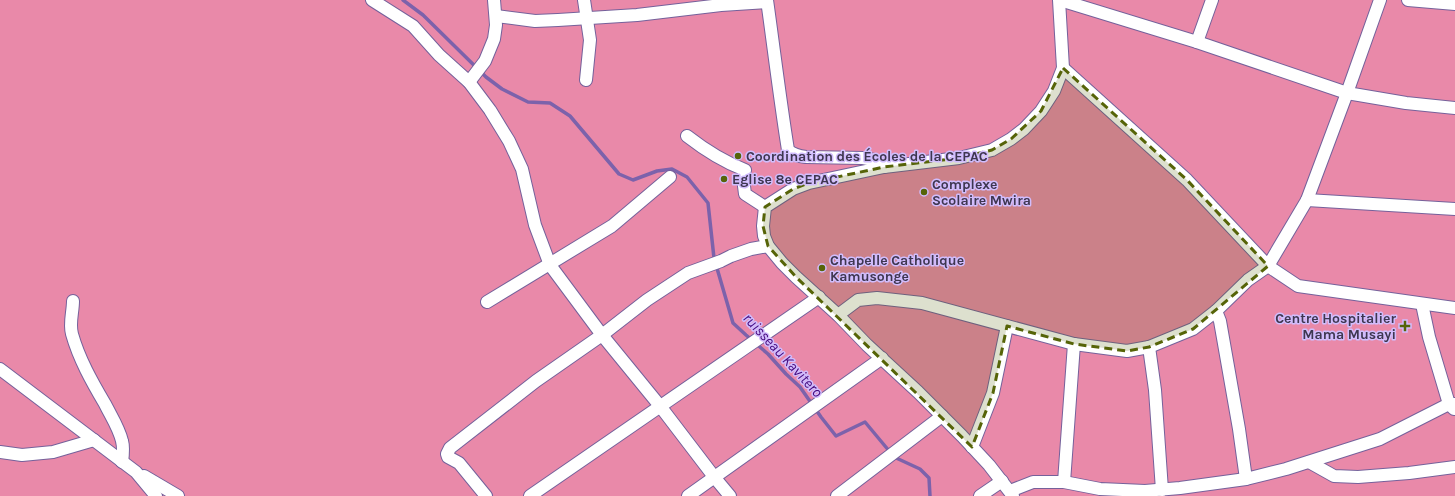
<svg xmlns="http://www.w3.org/2000/svg" width="1455" height="496" viewBox="0 0 1455 496" font-family="Karla,sans-serif">
<style>
.green{fill:#e989a9}
.lines{fill:none;stroke-linecap:round;stroke-linejoin:round}
.stream{stroke:#7c62ab;stroke-width:3.5}
.street-casing{stroke:#75619b;stroke-width:14}
.street{stroke:#fff;stroke-width:12}
.marked{fill:#566408;fill-opacity:0.2;stroke:#566408;stroke-width:3;stroke-dasharray:8 5;stroke-linejoin:round}
.poi-dot{fill:#566408;stroke:#d1bdfd;stroke-width:1.5}
.labels{text-anchor:middle;stroke-width:3;stroke-linejoin:round;paint-order:stroke}
.poi-label{font-size:14px;font-weight:bold;fill:#3e3650;stroke:#d1bdfd;text-anchor:start}
.water-label{font-size:15px;font-style:italic;fill:#460a7f;stroke:#d1bdfd}
</style>
<rect width="100%" height="100%" fill="#d1bdfd"/>
<rect class="green" x="0" y="0" width="1455" height="496"/>
<g class="lines">
<g class="stream">
<path d="M403,0L423,15L486,77L502,89L528,102L550,103L570,116L619,174L633,180L657,171L672,169L687,177L708,203L714,258L733,323L746,335L768,354L786,374L800,387L821,417L836,436L865,422L890,452"/>
<path d="M894,457L920,469L929,478L930,496"/>
</g>
<defs>
<g id="street">
<path d="M372,0L413,26L439,55L469,82L490,110L509,141L522,169L535,225L550,265L602,335L660,406L715,478L730,496"/>
<path d="M584,0L590,40L586,80"/>
<path d="M767,0C774,50 780,100 788,150C793,155 799,156 806,157L863,158L874,160L884,167"/>
<path d="M1060,0L1197,42L1347,93L1406,103L1455,108"/>
<path d="M1408,0L1455,4"/>
<path d="M496,16L535,21L558,20L637,15L721,5L767,2"/>
<path d="M1197,42L1212,0"/>
<path d="M1063,68L1187,180L1268,266L1298,286L1455,308"/>
<path d="M469,82L485,61L494,39L496,25L494,0"/>
<path d="M687,136C705,150 724,162 745,170L743,178L745,194L765,207"/>
<path d="M1307,200L1455,209"/>
<path d="M73,301C73,312 69,323 72,334C79,359 92,382 105,404C111,416 119,428 122,441C124,448 123,455 122,462"/>
<path d="M487,302L612,226L670,177"/>
<path d="M1422,304L1429,337L1449,404L1454,409"/>
<path d="M1216,311L1220,321L1239,429L1246,479"/>
<path d="M838,315L858,300L877,298L922,303L1074,344L1127,351L1149,347L1193,329L1216,311L1248,280L1268,266L1307,200L1347,93L1380,0"/>
<path d="M1149,347L1155,390L1162,490"/>
<path d="M0,369L136,472L156,496"/>
<path d="M972,447L993,393L1007,326"/>
<path d="M0,452L22,455L53,452L94,440"/>
<path d="M1309,462L1334,476L1358,477L1409,473L1455,467"/>
<path d="M144,476L178,496"/>
<path d="M1064,482L1074,344"/>
<path d="M1010,491L1033,482H1064L1100,489L1145,491L1180,488L1246,479L1286,469L1380,439L1449,404H1455"/>
<path d="M486,496L459,463L448,457L447,454L450,448L536,381L602,335L647,300L688,273L721,261L731,256L751,249L768,246"/>
<path d="M530,496L819,297"/>
<path d="M688,496L882,358"/>
<path d="M837,496L942,416"/>
<path d="M980,496L1002,481"/>
<path d="M1013,496L989,465L962,436L918,392L867,345L838,315L796,277L782,263L768,246L764,236L763,226L765,207L793,189L809,183L884,167L959,158L992,150L1011,139L1024,129L1041,111L1054,91L1063,68L1059,0"/>
</g>
</defs>
<use href="#street" class="street-casing"/>
<use href="#street" class="street"/>
</g>
<path class="marked" d="M1063,68L1187,180L1268,266L1193,329L1149,347L1127,351L1074,344L1007,326L993,393L972,447L796,277L768,246L763,226L765,207L793,189L809,183L884,167L959,158L992,150L1011,139L1041,111Z"/>
<g class="poi-dot">
<circle cx="738" cy="156" r="4"/>
<circle cx="724" cy="179" r="4"/>
<circle cx="924" cy="192" r="4"/>
<circle cx="822" cy="268" r="4"/>
<path d="M1403 320h4v4h4v4h-4v4h-4v-4h-4v-4h4z"/>
</g>
<g class="labels">
<g class="poi-label">
<text x="746" y="161">Coordination des Écoles de la CEPAC</text>
<text x="732" y="184">Eglise 8e CEPAC</text>
<text x="932" y="189">Complexe<tspan x="932" dy="16">Scolaire Mwira</tspan></text>
<text x="830" y="265">Chapelle Catholique<tspan x="830" dy="16">Kamusonge</tspan></text>
<text x="1396" y="323" text-anchor="end">Centre Hospitalier<tspan x="1396" dy="16">Mama Musayi</tspan></text>
</g>
<g class="water-label">
<text transform="translate(783 355) rotate(47)" y="5">ruisseau Kavitero</text>
</g>
</g>
</svg>
